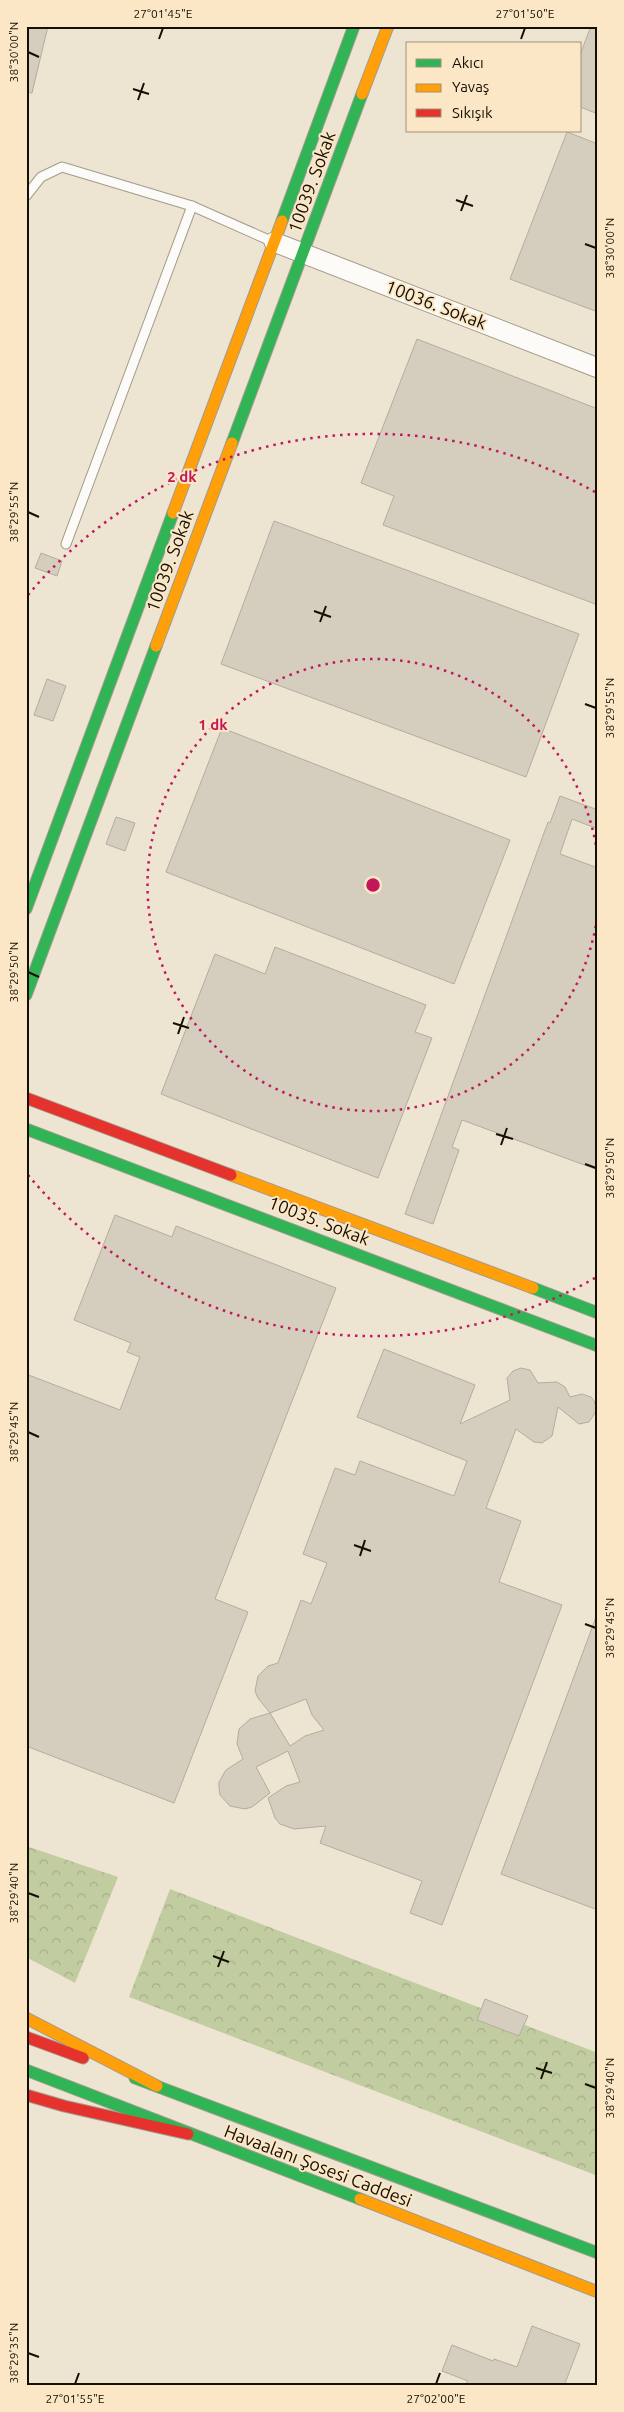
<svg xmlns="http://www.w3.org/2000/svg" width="624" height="2412" viewBox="0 0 624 2412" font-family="Ubuntu,sans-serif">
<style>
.forest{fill:url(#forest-crowns)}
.building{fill:#d5cdbe;stroke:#b4ac9e;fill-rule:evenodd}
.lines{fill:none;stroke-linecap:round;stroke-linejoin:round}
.lane-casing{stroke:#a39b8d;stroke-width:11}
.street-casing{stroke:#a39b8d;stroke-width:21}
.fast-casing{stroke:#a39b8d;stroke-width:13}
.slow-casing{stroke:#a39b8d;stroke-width:13}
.jam-casing{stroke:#a39b8d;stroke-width:13}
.lane{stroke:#fcfbf8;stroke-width:9}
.street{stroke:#fcfbf8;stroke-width:19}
.fast{stroke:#30b455;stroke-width:11}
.slow{stroke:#ff9f0a;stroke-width:11}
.jam{stroke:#e5322d;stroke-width:11}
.ticks{fill:none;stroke:#150f04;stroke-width:2}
.ring{fill:none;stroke:#c2185b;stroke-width:2.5;stroke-dasharray:2.5 5}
.labels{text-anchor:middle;stroke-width:4;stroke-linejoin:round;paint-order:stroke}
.street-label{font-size:18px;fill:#150f04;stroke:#fbe7c5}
.centre{fill:#c2185b;stroke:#fbe7c5;stroke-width:2.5}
.ring-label{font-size:15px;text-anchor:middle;font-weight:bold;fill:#c2185b;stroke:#fbe7c5;stroke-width:4;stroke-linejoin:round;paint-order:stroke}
.neatline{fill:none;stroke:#150f04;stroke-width:2}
.ticks-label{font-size:12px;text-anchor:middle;fill:#150f04}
</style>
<defs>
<pattern id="forest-crowns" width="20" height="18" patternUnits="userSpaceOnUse" patternTransform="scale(1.25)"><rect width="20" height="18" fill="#c2cca1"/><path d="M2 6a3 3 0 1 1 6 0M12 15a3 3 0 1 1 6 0" fill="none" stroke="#a6ae89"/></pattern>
</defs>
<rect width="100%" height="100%" fill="#eee4d2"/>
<g class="forest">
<path d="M26,1846L118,1877L75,1983L26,1957Z"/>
<path d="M170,1889L598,2053V2176L129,1997Z"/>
</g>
<g class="building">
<path d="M26,26H48L32,93L26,92Z"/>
<path d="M591,26H598V114L580,107V55Z"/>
<path d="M567,132L598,144V312L510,279Z"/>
<path d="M417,339L598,409V605L383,525L394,496L361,483Z"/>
<path d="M274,521L579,634L526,777L221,664Z"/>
<path d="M41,553L62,561L57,576L35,568Z"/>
<path d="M47,679L66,686L53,721L34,715Z"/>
<path d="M222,728L510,840L454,984L166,872Z"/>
<path d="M560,796L598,810V829L572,819L560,854L598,868V1170L462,1120L452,1147L459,1150L433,1224L405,1214L548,822L550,823Z"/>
<path d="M116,817L135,823L125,851L106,844Z"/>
<path d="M275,947L426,1005L415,1032L432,1038L378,1178L161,1094L215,954L265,974Z"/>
<path d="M115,1215L172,1237L176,1226L336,1288L215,1599L248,1612L174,1803L26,1746V1374L120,1410L140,1357L127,1352L131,1343L74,1320Z"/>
<path d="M384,1349L475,1385L460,1424L510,1400L507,1378L513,1371L521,1368L530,1370L538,1383L557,1382L565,1387L570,1397L582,1394L591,1397L594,1401L597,1410L589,1422L579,1424L558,1407L552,1436L542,1443L534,1442L516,1429L486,1508L521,1521L499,1582L562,1605L442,1925L410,1913L422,1881L320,1843L326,1826L294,1829L280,1824L275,1818L268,1798L286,1786L300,1782L288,1751L256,1767L270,1793L252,1807L245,1809L230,1806L220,1795L219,1788V1782L226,1770L243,1759L237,1744L239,1729L250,1719L270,1713L258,1698L255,1691L258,1676L268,1666L278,1663L301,1600L311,1604L327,1563L303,1554L335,1468L355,1475L360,1461L454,1496L467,1461L357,1417ZM306,1699L312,1715L324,1730L305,1736L290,1746L270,1713Z"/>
<path d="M596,1617H598V1910L501,1874Z"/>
<path d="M485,1999L528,2016L519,2036L477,2020Z"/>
<path d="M532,2326L580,2344L564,2386H463L468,2381L442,2371L452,2345L493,2361L494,2359L517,2367Z"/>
</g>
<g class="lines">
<defs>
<g id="lane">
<path d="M26,196L41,177L62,167L192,206L271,241"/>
<path d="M66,544L192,206"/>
</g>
<path id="street" d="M274,242L598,368"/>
<g id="fast">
<path d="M282,221L354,26"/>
<path d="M232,443L362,94"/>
<path d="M26,909L173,513"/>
<path d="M26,995L156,646"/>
<path d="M26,1129L598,1346"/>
<path d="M533,1288L598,1313"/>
<path d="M26,2070L360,2199"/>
<path d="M135,2078L598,2253"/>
</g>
<g id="slow">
<path d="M362,94L388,26"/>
<path d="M173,513L282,221"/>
<path d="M156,646L232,443"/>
<path d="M231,1175L533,1288"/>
<path d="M26,2018L157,2086"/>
<path d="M360,2199L598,2292"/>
</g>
<g id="jam">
<path d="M26,1098L231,1175"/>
<path d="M26,2037L83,2058"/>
<path d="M26,2095L64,2106L188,2134"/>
</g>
</defs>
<use href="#lane" class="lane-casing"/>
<use href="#street" class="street-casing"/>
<use href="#fast" class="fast-casing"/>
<use href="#slow" class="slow-casing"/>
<use href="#jam" class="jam-casing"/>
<use href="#lane" class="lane"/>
<use href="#street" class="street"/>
<use href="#fast" class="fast"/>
<use href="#slow" class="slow"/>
<use href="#jam" class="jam"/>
</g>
<path class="ticks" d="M159,39L163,28M521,39L525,28M28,52L39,57M133,89L149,94M138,100L144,83M456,200L473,206M461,211L467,195M585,244L596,248M28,512L39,517M314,611L331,617M320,622L326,606M585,704L596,708M28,972L39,977M173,1023L189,1028M178,1034L184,1017M496,1134L513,1139M501,1145L507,1128M585,1164L596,1168M28,1432L39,1437M354,1545L371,1551M360,1556L365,1540M585,1624L596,1628M28,1893L39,1897M213,1956L229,1962M218,1967L224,1951M536,2068L552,2073M541,2079L547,2062M585,2084L596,2088M28,2353L39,2357M75,2384L79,2373M436,2384L440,2373"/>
<g class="ring">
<path d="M598 911A226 226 0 1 1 598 859"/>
<path d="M595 1278A451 451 0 0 1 28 1175M28 595A451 451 0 0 1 595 492"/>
</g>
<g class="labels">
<g class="street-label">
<text transform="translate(312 182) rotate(-70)" y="6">10039. Sokak</text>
<text transform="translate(436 305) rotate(21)" y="6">10036. Sokak</text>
<text transform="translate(170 561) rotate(-70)" y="6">10039. Sokak</text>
<text transform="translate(319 1221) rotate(21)" y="6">10035. Sokak</text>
<text transform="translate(318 2166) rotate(21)" y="6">Havaalanı Şosesi Caddesi</text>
</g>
</g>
<circle cx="373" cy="885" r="8" class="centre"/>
<g class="ring-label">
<text x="182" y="482">2 dk</text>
<text x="213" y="730">1 dk</text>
</g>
<rect width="624" height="2412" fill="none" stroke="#fbe7c5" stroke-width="55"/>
<rect x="406" y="42" width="175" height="90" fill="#fbe7c5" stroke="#9f9178"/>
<rect x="416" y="59" width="25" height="8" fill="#30b455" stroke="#9f9178"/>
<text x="452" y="68" font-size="15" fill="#150f04">Akıcı</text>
<rect x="416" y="84" width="25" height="8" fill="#ff9f0a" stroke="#9f9178"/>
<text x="452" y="92" font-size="15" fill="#150f04">Yavaş</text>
<rect x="416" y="109" width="25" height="8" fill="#e5322d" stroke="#9f9178"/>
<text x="452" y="118" font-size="15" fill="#150f04">Sıkışık</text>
<rect x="28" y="28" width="568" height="2356" class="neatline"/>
<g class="ticks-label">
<text x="163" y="18">27°01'45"E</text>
<text x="525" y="18">27°01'50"E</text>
<text transform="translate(14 52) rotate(-90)" y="4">38°30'00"N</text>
<text transform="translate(610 248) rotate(-90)" y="4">38°30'00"N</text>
<text transform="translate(14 512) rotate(-90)" y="4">38°29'55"N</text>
<text transform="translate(610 708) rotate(-90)" y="4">38°29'55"N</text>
<text transform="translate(14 972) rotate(-90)" y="4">38°29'50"N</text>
<text transform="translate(610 1168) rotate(-90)" y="4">38°29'50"N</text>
<text transform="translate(14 1432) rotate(-90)" y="4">38°29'45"N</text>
<text transform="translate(610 1628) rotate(-90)" y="4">38°29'45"N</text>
<text transform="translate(14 1893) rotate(-90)" y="4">38°29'40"N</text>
<text transform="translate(610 2088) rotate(-90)" y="4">38°29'40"N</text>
<text transform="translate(14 2353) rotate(-90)" y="4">38°29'35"N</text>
<text x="75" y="2403">27°01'55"E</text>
<text x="436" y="2403">27°02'00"E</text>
</g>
</svg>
